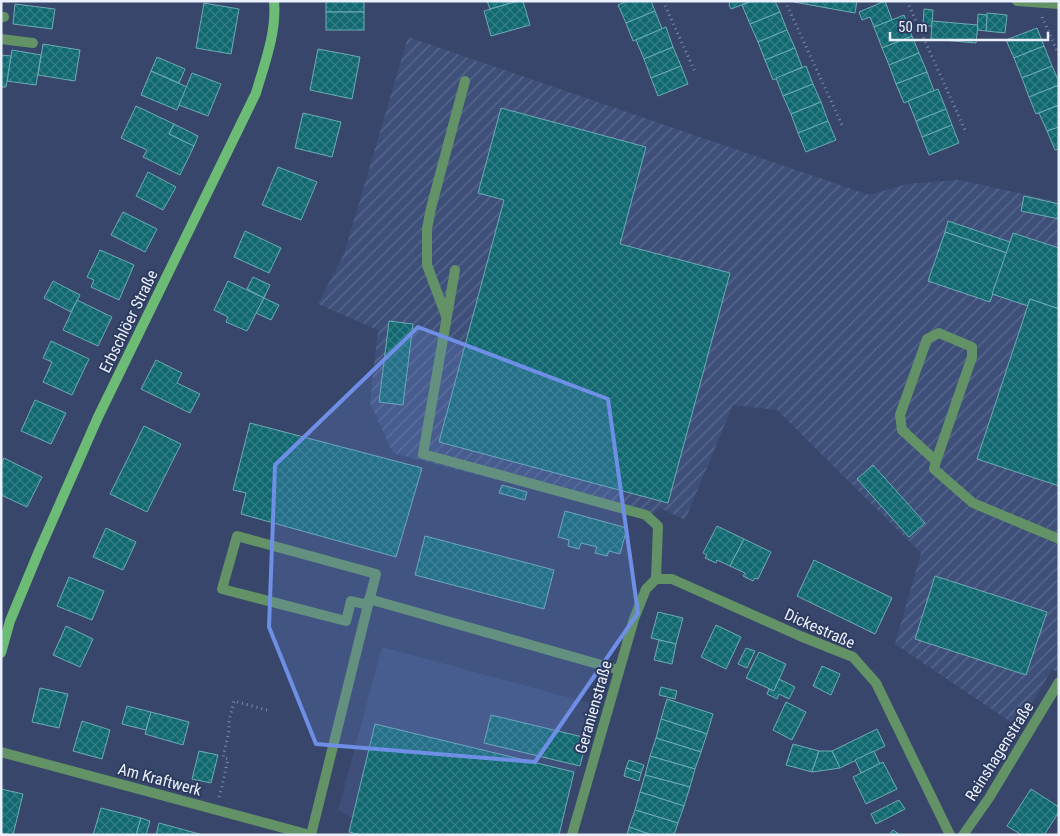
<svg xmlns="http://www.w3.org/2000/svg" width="1060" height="836" viewBox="0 0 1060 836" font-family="'Roboto Condensed',sans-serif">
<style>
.built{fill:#3e507a}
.industrial{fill:url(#industrial-furrows)}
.building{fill:url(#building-cross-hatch);stroke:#6dabb3}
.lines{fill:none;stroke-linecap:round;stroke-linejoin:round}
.path{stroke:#808ba6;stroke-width:3;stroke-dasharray:1 4;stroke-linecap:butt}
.lane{stroke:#629266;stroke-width:10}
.street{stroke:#629266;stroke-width:10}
.secondary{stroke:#6dbc76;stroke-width:10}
.marked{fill:#6f8fe7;fill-opacity:0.2;stroke:#6f8fe7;stroke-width:4;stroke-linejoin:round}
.labels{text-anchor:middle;stroke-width:4;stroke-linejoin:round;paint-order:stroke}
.street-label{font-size:16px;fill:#eaf0fe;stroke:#2d3b5e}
</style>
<defs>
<pattern id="industrial-furrows" width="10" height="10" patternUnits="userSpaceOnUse" patternTransform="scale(1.25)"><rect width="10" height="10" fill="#3e507a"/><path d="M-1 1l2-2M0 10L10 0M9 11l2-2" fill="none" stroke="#5a6a8e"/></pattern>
<pattern id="building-cross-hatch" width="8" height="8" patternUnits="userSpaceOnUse" patternTransform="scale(1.25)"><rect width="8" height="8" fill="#116871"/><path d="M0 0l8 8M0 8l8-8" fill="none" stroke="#347e86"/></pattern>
</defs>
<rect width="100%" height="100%" fill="#37466a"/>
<path class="built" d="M382,647L597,705L555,835L370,828L338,810Z"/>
<path class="industrial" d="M408,37L869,195L907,184L959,180L1059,202V672L1052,669L1018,727L895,644L921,553L777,410L733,405L685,520L660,508L647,519L393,453L370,403L378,330L318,304L344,254Z"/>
<g class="building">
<rect x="326" y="1" width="38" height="11"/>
<path d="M487,1H518L490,9Z"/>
<path d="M518,1H523L530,25L491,36L484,11Z"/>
<path d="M627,1H651L655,11L626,23L618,5Z"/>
<path d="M730,1H752L731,9L729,5Z"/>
<path d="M752,1H775L780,12L750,24L742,5Z"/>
<path d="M794,1H857L855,13L794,2Z"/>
<path d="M885,1L892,20L874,27L870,17L862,20L859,12Z"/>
<path d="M204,3L239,9L231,54L196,48Z"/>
<path d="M15,4L55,9L52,29L13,24Z"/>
<path d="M924,9L933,10L932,26H923Z"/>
<path d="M655,11L662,29L633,41L626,23Z"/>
<rect x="326" y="12" width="38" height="18"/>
<path d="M780,12L787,30L758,42L750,24Z"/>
<path d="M987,13L1007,15L1005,33L986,31Z"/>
<path d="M978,14L987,15L986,31L977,30Z"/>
<path d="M904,15L912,36L882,48L874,27Z"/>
<path d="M932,21L978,25L976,43L931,39Z"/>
<path d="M666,27L673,47L644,59L636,40Z"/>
<path d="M1037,28L1044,46L1014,58L1006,40Z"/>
<path d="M787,30L795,48L765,60L758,42Z"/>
<path d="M912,36L919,53L889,65L882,48Z"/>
<path d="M43,44L80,50L75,81L38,75Z"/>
<path d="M1044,46L1052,66L1022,78L1014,58Z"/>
<path d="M673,47L681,66L651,78L644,59Z"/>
<path d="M795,48L802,67L773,80L765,60Z"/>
<path d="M318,49L360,57L352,99L310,90Z"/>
<path d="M12,50L41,55L36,85L7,81Z"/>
<path d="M919,53L927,72L896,84L889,65Z"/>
<path d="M1,55L11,56L6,87H1Z"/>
<path d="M157,57L185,69L179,83L151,71Z"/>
<path d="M681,66L688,84L658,96L651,78Z"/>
<path d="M806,66L813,84L783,96L776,78Z"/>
<path d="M1052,66L1059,82V85L1029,97L1022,78Z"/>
<path d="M151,71L187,87L177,110L141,95Z"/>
<path d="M927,72L934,91L904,103L896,84Z"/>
<path d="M192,73L221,84L208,116L179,105Z"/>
<path d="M813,84L821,102L791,114L783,96Z"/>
<path d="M1059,85V105L1036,114L1029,97Z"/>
<path d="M938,89L946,109L916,121L908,101Z"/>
<path d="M821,102L828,121L798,133L791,114Z"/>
<path d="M1059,105V127L1047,131L1039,113Z"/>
<path d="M136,106L174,124L169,134L194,146L180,175L143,157L147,150L121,138Z"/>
<path d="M501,108L646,147L620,244L730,273L668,503L439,442L504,200L478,193Z"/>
<path d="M946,109L952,125L922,137L916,121Z"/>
<path d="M303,113L341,122L332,157L295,148Z"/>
<path d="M828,121L836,140L806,152L798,133Z"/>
<path d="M174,124L198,136L194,146L169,134Z"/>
<path d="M952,125L959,143L929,155L922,137Z"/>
<path d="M1059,127V149L1055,150L1047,131Z"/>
<path d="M278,167L317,182L301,220L262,205Z"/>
<path d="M148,172L176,187L163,210L136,196Z"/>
<path d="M1024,196L1059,204V219L1021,211Z"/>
<path d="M123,212L157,229L145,252L111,235Z"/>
<path d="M948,221L1010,242L1007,253L945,232Z"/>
<path d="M245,231L281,248L269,273L234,257Z"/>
<path d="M945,232L1007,253L990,302L928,281Z"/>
<path d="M1013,233L1059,248V309L1030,299L1028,306L992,294Z"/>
<path d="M100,250L134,265L119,300L91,287L94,280L87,277Z"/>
<path d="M253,277L270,285L264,298L247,289Z"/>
<path d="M53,281L80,295L71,312L44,298Z"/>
<path d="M228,281L264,298L247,331L226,322L228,317L214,310Z"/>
<path d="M264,298L279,305L271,320L256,313Z"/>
<path d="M1030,299L1059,309V486L977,459Z"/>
<path d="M77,300L112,317L98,346L63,330Z"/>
<path d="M389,321L413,324L403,405L379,402Z"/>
<path d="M51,341L89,359L72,395L43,382L52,362L43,358Z"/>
<path d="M156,360L182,373L177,383L200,394L190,413L141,389Z"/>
<path d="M35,400L66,413L51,444L21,431Z"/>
<path d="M250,423L422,468L396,557L241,514L246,493L233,490Z"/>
<path d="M144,426L181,444L147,512L110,494Z"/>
<path d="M4,458L42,477L27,507L1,495V465Z"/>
<path d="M873,465L925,523L909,537L857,479Z"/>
<path d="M502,485L527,492L525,500L499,493Z"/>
<path d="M565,511L627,528L620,554L609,551L607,556L595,553L597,547L581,543L579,549L568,546L569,540L558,537Z"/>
<path d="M717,526L744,539L730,566L717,560L716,563L705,558L707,555L703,553Z"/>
<path d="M106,528L136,542L123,570L93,557Z"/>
<path d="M425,536L554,570L544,609L415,575Z"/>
<path d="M744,539L771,552L758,579L755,578L753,581L743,576L745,573L730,566Z"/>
<path d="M814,560L892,598L875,634L797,596Z"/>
<path d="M935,576L1047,612L1026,675L915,639Z"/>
<path d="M69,577L104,591L92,620L57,606Z"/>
<path d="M658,612L683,618L676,644L651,638Z"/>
<path d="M716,625L741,637L726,669L701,657Z"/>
<path d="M66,626L93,639L80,667L53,655Z"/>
<path d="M659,640L676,644L672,664L654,660Z"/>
<path d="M746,648L755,651L747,668L738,664Z"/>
<path d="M759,652L786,664L774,691L746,678Z"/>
<path d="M822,666L840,674L831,695L813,686Z"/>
<path d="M779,679L795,687L789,699L779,694L777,699L767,694L769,689L774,691Z"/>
<path d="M661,687L677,691L675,699L659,695Z"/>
<path d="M40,688L68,694L59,728L32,722Z"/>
<path d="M667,699L713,714L707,734L661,719Z"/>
<path d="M786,702L806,712L792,740L773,730Z"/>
<path d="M127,706L151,712L146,730L122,724Z"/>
<path d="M151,712L189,722L183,745L145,734Z"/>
<path d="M491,715L587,738L580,766L484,743Z"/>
<path d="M661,719L707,734L701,752L656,738Z"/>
<path d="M82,721L110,730L102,759L73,751Z"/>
<path d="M375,724L574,772L559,835H361L349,832Z"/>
<path d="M877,729L885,746L840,768L832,751Z"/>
<path d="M656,738L701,752L695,769L650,756Z"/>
<path d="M793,744L819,751L812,772L786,765Z"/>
<path d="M199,751L218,755L211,783L192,779Z"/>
<path d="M819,751H832L840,768L812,772Z"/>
<path d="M874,751L880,764L861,773L855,760Z"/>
<path d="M650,756L695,769L690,787L645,775Z"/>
<path d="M629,760L644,765L641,773L626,768Z"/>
<path d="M883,762L897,789L866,804L853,777Z"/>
<path d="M626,768L641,773L639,781L624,776Z"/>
<path d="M645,775L690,787L684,806L640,792Z"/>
<path d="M1,789L23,794L13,835L1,833Z"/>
<path d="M1031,789L1059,807V812L1044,835H1022L1007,826Z"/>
<path d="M640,792L684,806L678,823L635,810Z"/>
<path d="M899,800L905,809L876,824L871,814Z"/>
<path d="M101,808L141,818L136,835H93Z"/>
<path d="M635,810L678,823L674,835H652L629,827Z"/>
<path d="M141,818L150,821L146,835H136Z"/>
<path d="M159,823L203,835H156Z"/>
<path d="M629,827L652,835H627Z"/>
<path d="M893,830L900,835H889Z"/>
</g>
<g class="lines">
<g class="path">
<path d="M663,1L696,74"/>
<path d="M785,1L843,127"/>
<path d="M907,1L965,130"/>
<path d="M1042,17L1059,55"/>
<path d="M219,797C223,784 225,772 228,759L223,757L229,731V721L234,701L267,710"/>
</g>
<g class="lane">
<path d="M1,17H4"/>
<path d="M1,39L33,43"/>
<path d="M455,270L423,454L646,515L658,526L656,579"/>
<path d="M446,316L427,265V229L431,208L465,81"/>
<path d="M936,461L902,430L900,415L927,339L939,333L972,347V357L936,461L934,469L973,503L1059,539"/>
<path d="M369,599L619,670"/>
<path d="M311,835L368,605L351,601L346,621L222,589L237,536L376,574L368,605"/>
</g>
<g class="street">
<path d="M1017,1L1059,4"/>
<path d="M1,752L310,835"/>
<path d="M572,835L634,619L646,589L656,579H672L800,636L853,657L876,683L950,835"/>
<path d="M963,835L989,798L1059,682"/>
</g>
<path class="secondary" d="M1,653L10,621L39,551L98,417L256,93C264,65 277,32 274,1"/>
</g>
<path class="marked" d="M418,327L608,399L638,613L535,762L316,744L269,627L275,465Z"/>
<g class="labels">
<g class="street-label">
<text transform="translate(128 321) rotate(-64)" y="6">Erbschlöer Straße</text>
<text transform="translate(820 628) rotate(24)" y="6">Dickestraße</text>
<text transform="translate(593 707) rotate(-74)" y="6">Geranienstraße</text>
<text transform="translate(999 751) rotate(-58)" y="6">Reinshagenstraße</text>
<text transform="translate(160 779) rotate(15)" y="6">Am Kraftwerk</text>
</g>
</g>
<rect width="1060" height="836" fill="none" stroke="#eaf0fe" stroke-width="5"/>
<path d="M890 32v8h158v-8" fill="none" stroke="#eaf0fe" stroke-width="2.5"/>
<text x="898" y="32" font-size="15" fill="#eaf0fe" stroke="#2d3b5e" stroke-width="4" paint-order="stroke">50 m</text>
</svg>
